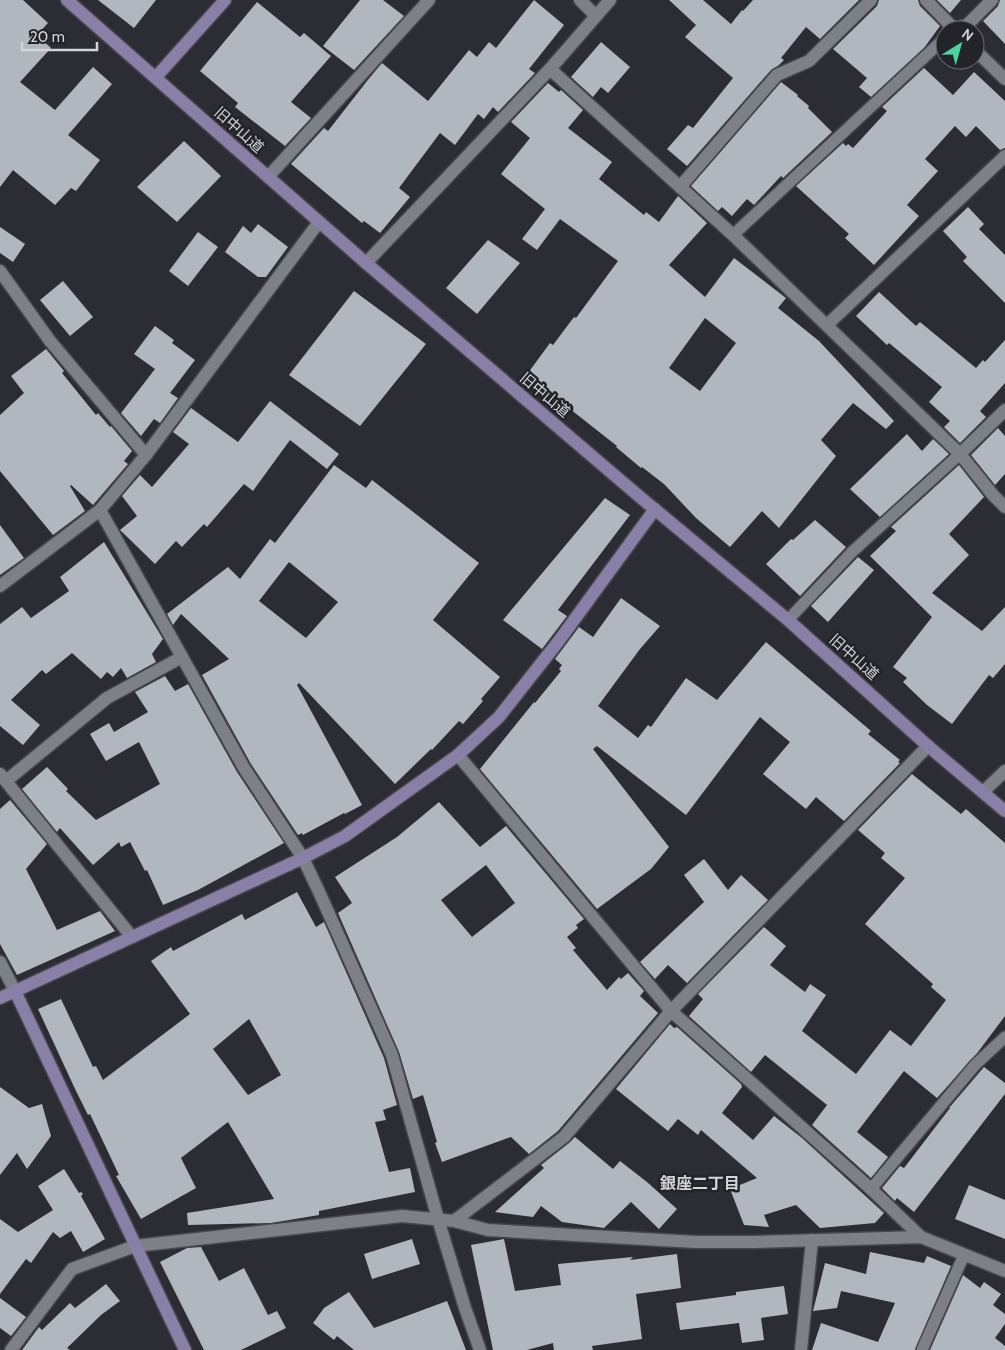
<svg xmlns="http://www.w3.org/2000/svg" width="1005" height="1350" viewBox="0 0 1005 1350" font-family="Cabin,'Noto Sans JP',sans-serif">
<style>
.building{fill:#b1b7be;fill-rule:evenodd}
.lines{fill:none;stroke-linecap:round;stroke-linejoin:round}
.lane-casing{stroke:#46484d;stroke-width:14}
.street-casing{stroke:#46484d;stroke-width:15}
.secondary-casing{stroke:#46484d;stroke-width:15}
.lane{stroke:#7e8088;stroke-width:11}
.street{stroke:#7e8088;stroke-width:12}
.secondary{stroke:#8a7fa6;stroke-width:12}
.labels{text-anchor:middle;stroke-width:5;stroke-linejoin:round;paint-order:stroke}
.street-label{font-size:15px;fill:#d4d5d9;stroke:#22242a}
.neighbourhood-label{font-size:16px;font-weight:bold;fill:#d4d5d9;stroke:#22242a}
</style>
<rect width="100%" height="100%" fill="#2c2d34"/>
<g class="building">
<path d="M0,0H23L48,23L37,35L51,48L20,82L55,110L93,67L112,84L68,135L100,160L76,191L71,188L55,205L13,170L0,187Z"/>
<path d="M98,0H156L134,28Z"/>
<path d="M360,0H383L404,16L354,70L323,46Z"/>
<path d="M534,0L564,25L529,69L535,73L498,112L493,107L484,119L478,114L455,145L440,133L399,188L410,197L380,233L364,221L362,223L291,164L324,128L328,131L367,81L382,63L428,101L469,50L477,57L489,42L496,48Z"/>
<path d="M669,0H703L731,24L742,10L743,11L753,0H859L820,39L806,27L781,58L784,60L779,65L771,70L687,166L667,149L688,125L693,128L733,78L685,37L696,25Z"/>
<path d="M879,0H918L920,6L940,26L924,48L871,97L859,87L867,78L833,49L877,6Z"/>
<path d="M937,0H961L950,13Z"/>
<path d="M1000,0H1005V44L983,21L998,6Z"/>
<path d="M257,2L300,37L304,33L331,56L291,102L311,118L285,146L235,107L238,103L200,71Z"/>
<path d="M601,42L630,67L608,93L601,87L593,97L571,77Z"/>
<path d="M924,68L953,95L974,72L1005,101V148L1000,150L976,126L966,137L955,126L925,159L938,171L907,205L919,216L874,265L845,238L849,234L796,186L843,143L846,146L848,144L853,148L887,111L882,107Z"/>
<path d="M781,82L798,95L797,96L809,106L808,108L832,132L783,178L781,176L754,205L747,199L732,216L722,207L718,211L691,186Z"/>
<path d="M548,83L559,92L561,90L583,110L568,128L612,162L599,179L644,215L646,212L659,222L678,196L707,223L669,265L705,297L734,258L786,298L778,308L819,341L894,421L886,429L853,403L821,440L836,456L779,528L762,511L730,547L696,518L664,484L642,467L641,468L616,447L617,446L542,387L544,385L528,373L550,343L553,345L574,317L576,318L618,261L560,219L537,250L522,239L545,209L501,174L530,138L511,122ZM705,318L736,343L700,391L669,368Z"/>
<path d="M184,141L221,176L177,222L137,187Z"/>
<path d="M968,207L984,224L979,229L1005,255V303L963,261L967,257L943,231Z"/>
<path d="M258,224L288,247L266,277H258L225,252L243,226L251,233Z"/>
<path d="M0,227L25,244L13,262L0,253Z"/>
<path d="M198,232L218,247L188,286L169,271Z"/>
<path d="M488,240L520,263L477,314L446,288Z"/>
<path d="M63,281L93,317L70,336L40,300Z"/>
<path d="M354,291L426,344L360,426L289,375Z"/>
<path d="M879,292L916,326L920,322L976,368L983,360L985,362L1005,340V383L980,411L986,417L960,443L944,427L950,421L929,402L942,387L889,343L887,345L856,316Z"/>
<path d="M155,326L174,340L172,343L195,360L170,393L178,398L160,423L154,419L141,436L121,413L155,369L134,354Z"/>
<path d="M46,349L64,371L62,373L96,415L98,413L110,427L111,426L132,451L124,461L128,464L93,505L71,485L70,486L85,511L53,535L0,471V415L24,393L11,376Z"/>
<path d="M270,401L339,454L327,469L290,440L253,491L244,484L207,527L204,524L182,547L176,541L155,564L120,530L137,516L122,496L140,475L152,487L189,444L173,432L191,408L238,442Z"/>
<path d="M998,428L1005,436V474L995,485L971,455Z"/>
<path d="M907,434L922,451L933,439L949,454L880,517L850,489Z"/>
<path d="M334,465L366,488L372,480L479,563L433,620L500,677L481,699L483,701L463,724L459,721L432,750L431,749L395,784L299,683L297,685L362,805L345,814L344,813L303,835L302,833L298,835L251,764L202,675L229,659L181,614L173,625L167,614L228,567L240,579L270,539L275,543ZM289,562L338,602L306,638L259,601Z"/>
<path d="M959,465L984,497L949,534L969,555L932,593L982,631L1005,607V664L993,678L989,675L952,724L927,705L903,682L907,678L893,667L932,617L870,556L896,531L891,527Z"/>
<path d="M605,498L630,515L558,610L567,616L542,649L503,620Z"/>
<path d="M815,520L846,547L800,596L766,564L791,539L793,540Z"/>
<path d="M0,525L24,558L0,575Z"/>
<path d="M104,542L163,639L152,654L156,662L127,678L121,668L113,677L107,672L101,679L72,653L46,674L42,670L11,700L40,725L23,745L0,726V624L22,607L31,618L69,591L60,577Z"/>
<path d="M858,557L874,570L828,622L811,606Z"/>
<path d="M621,598L660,626L640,649L598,706L638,738L648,725L651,727L686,678L717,700L766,642L871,731L868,734L900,760L898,762L900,763L844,821L816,797L806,809L763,774L790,742L760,717L686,815L597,746L593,749L669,847L651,869L597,909L480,769L534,702L535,703L561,671L559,669L562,665L555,659L579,627L593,637Z"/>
<path d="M165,676L175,691L188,684L237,772L284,843L198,890L163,905L147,870L145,871L130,842L121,847L119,842L93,865L60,828L57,832L22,789L47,767L68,789L66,791L96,820L160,784L139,742L106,761L90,734L109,723L114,732L148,712L135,692Z"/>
<path d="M912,774L961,814L966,809L1005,843V1016L978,1052L937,1098L904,1071L857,1132L888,1157L871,1178L812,1125L827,1105L765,1055L751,1072L689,1016L703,999L698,994L764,927L786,946L770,965L805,992L810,984L826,995L802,1031L856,1074L890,1030L911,1046L946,1000L931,987L933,984L865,924L905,878L881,858L885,853L858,830Z"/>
<path d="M10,800L47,844L26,869L57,930L100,911L115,931L17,975L0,944V809Z"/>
<path d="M439,802L480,847L506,826L584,919L576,925L578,928L567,937L576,948L573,950L607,990L619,977L621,979L628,973L644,991L640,996L658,1013L558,1131L529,1154L511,1137L442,1162L435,1143L437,1142L423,1095L413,1099L399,1052L338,913L352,903L335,877L397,837ZM486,865L515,903L472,937L441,900Z"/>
<path d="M704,859L728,890L741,875L768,900L687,983L668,965L655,979L640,962L704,902L684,875Z"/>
<path d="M297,892L316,927L324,922L384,1058L397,1105L383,1110L386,1120L375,1122L389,1172L410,1168L415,1192L319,1211V1215L271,1223L188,1225L187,1213L274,1199L228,1122L181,1158L196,1188L141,1219L116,1176L119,1175L90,1114L88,1115L76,1091L38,1009L61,999L93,1067L96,1066L103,1080L190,1014L151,961L171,947L173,951L242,914L245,920ZM249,1019L281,1075L248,1095L213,1049Z"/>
<path d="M670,1024L674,1028L677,1027L741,1084L742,1087L722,1113L753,1140L774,1116L802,1138L884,1213L875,1223L820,1228L796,1205L764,1215L769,1227L744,1225L730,1189L757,1178L701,1130L698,1135L678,1119L668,1131L616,1089Z"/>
<path d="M984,1067L1005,1083V1094L914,1212L897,1198L895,1201L882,1188L900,1166L904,1168L950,1108H949Z"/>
<path d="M0,1087L29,1108L42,1104L51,1136L27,1169L17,1153L0,1175Z"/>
<path d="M575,1137L613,1169L620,1161L647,1182L677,1209L659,1229L631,1202L604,1228L562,1222L541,1206L533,1217L495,1212L544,1168L541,1165L569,1143Z"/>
<path d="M64,1169L79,1193L81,1192L83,1194L81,1196L105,1239L83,1252L71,1231L60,1238L53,1232L31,1263L26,1259L0,1294V1219L18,1232L53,1210L38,1186Z"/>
<path d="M969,1185L1005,1200V1239L955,1219Z"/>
<path d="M412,1239L420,1264L372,1279L364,1254Z"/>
<path d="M504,1239L515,1291L561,1285L558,1264L633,1257L630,1260L677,1254L681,1288L636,1294L642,1339L592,1346L593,1350H554L553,1343L527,1350H493L471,1245Z"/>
<path d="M201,1247L219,1281L244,1268L268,1315L277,1311L286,1328L241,1350H204L160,1262L187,1248Z"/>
<path d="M870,1252L924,1263L927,1256L951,1266L915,1350H812L821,1323L878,1342L895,1303L841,1291L837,1308L813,1311L825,1263L866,1274Z"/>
<path d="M963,1275L980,1288L984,1282L1001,1294L993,1305L1005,1314V1324L995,1338L1005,1346V1350H930Z"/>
<path d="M106,1284L120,1301L101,1315L67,1348L70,1350H22L39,1327L42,1330L70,1303L75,1308Z"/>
<path d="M784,1286L788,1314L761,1318L764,1340L742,1343L739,1323L680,1330L676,1303L736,1295V1292Z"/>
<path d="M349,1292L374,1328L447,1301L466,1350H354L337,1336L334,1340L313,1323L324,1308Z"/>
<path d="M0,1298L26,1317L11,1336L0,1328Z"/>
</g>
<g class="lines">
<defs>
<g id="lane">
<path d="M733,235L945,38"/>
<path d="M788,620L852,552L960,454"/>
<path d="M871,1189L975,1065L1005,1037"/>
<path d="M922,1350L964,1255"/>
</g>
<g id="street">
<path d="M580,0L596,16"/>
<path d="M926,0L955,30"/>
<path d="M954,29L967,25L992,0"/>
<path d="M975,50L1005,79"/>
<path d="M550,69L733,235L960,454L993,495L1005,507"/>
<path d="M268,177L429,0"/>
<path d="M680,187L777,75L809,61L871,0"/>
<path d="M366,263L550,69L610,0"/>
<path d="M0,271L50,341L146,455"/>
<path d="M827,325L1005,156"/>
<path d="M960,454L1005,410"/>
<path d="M100,510L244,768L303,858L320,894L392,1055L438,1219L465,1308L480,1350"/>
<path d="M0,586L100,510L146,455L319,222"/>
<path d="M458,755L671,1011L871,1189L921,1237"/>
<path d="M0,774L132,937"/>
<path d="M6,781L107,698L182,657"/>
<path d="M983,792L1005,771"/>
<path d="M0,962L15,991"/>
<path d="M454,1221L564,1137L671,1011L928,746"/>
<path d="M11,1350L72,1269L135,1246L402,1216L454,1221L488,1230L696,1242H753L921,1237L1005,1271"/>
<path d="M801,1350L812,1240"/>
</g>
<g id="secondary">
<path d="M67,0L366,263L640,497L788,620L928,746L1005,811"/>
<path d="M156,77L225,0"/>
<path d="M15,991L185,1350"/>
<path d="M0,998L303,858L345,836L458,755L499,717L558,642L655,509"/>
</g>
</defs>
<use href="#lane" class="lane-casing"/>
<use href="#street" class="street-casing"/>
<use href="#secondary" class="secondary-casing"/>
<use href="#lane" class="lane"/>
<use href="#street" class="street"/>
<use href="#secondary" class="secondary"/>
</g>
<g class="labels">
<g class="street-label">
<text transform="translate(239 130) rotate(42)" y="5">旧中山道</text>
<text transform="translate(545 395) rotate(40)" y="5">旧中山道</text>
<text transform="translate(854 657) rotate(42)" y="5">旧中山道</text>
</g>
<g class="neighbourhood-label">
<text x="700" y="1189">銀座二丁目</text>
</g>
</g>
<g transform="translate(960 45) rotate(37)"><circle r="24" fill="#22242a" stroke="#696b70"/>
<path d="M0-4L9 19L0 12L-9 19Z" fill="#49d49d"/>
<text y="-8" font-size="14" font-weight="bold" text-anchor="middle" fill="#d4d5d9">N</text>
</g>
<path d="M22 42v8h75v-8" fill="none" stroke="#d4d5d9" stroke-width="2.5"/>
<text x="30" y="42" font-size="15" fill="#d4d5d9" stroke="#22242a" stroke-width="4" paint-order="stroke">20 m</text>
</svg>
